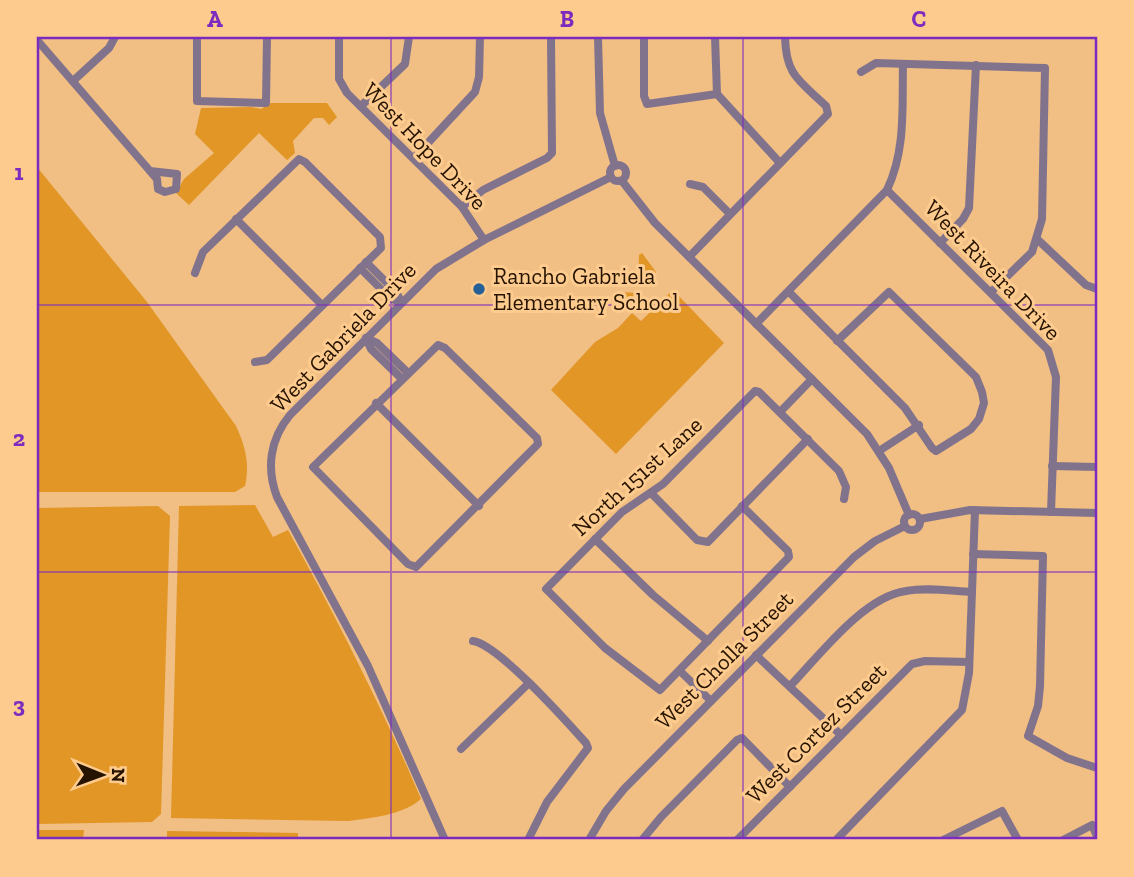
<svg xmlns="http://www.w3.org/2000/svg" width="1134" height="877" viewBox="0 0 1134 877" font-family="'Zilla Slab',serif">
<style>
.green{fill:#e19626}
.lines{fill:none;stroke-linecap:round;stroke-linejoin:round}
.minor{stroke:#82738d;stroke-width:8}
.grid{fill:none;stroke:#7b2cbf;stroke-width:2;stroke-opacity:0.55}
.poi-dot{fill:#266097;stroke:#fecb8f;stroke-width:2.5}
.labels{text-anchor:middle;stroke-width:6;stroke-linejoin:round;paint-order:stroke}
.street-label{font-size:23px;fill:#251300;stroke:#fecb8f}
.poi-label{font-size:23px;fill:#251300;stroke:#fecb8f;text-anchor:start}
.neatline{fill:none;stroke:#7b2cbf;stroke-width:2.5}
.grid-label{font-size:23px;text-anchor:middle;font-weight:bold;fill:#7b2cbf}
</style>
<rect width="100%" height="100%" fill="#f1be83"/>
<g class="green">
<path d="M271,103H327L337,117L329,125L323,118H314L293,141L295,153L287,160L259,133L189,205L176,193L184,179L214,153L195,134L201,108L252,107L261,109Z"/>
<path d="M37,167L147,302L236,426C245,445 250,464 245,486L235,492H37Z"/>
<path d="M642,253L656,272C653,282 649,286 638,285L639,255Z"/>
<path d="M673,290L724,343L616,454L551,390L595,342L618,328L632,313L641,321Z"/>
<path d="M618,292L638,293L636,301L626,311L619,308Z"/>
<path d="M255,505L273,537L288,530C336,617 382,707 421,799C403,815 371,818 348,821L171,818L179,506Z"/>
<path d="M158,506L170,516L161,814L152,822L37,824V508Z"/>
<path d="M37,830H84L83,840H37Z"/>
<path d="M167,831L298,833V840H167Z"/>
</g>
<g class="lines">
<g class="minor">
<path d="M197,37V101L266,103L267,37"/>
<path d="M339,37V79L347,93L462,207L484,240"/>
<path d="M598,37L600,113L615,166"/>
<path d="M644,37V96L647,104L717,94"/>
<path d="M715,37L717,94L780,163"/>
<path d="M37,40L150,171L157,179L158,189L165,192L176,189L177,174L150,171"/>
<path d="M861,72L876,63L1045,68L1042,219L1032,252L991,292"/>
<path d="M73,81L109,48L115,37"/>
<path d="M361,106L405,64L409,37"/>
<path d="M414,158L475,92L479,77L480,37"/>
<circle cx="618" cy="173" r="8"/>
<path d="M622,181L655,223L867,434L889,468L909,515"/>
<path d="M690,184L703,187L729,213"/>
<path d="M887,190L1048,350L1056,377L1051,512"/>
<path d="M462,207L483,190L547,158L552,153L551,37"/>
<path d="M236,219L322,305"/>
<path d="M1037,239L1086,285L1097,289"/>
<path d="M940,243L963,219L969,208L976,65"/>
<path d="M689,257L828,114L826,106C799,80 786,76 785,37"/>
<path d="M366,262L397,293L401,302"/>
<path d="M360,268L391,299L401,302"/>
<path d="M195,273L203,252L299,159L305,162L380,237L381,248L267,360L255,362"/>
<path d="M789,292L905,408L932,448L936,451L971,429L979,419L984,403L982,392L976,377L889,292L837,341"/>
<path d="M756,324L887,190C906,150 902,107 903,64"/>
<path d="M366,338L371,349L401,378"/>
<path d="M366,338L377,343L407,372"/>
<path d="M438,345L445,348L537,438L538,444L416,567L408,564L313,467Z"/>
<path d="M376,403L479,506"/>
<path d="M780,412L812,379"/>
<path d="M879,451L919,425"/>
<path d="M1052,466L1097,467"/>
<path d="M651,493L697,540L708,542L808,439"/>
<path d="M742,506L788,551L789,557L660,690L605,648L546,589L622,512L663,484L755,391L759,392L839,471L846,487L844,499"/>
<circle cx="912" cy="522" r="8"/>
<path d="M920,519L970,510L1097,513"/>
<path d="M595,539L653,595L708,641"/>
<path d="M973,554L1043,556L1040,686L1038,706L1028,736L1067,758L1097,768"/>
<path d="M473,641C499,645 566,721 586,743L588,748L547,802L528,840"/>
<path d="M756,655L841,735"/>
<path d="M680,671L711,701"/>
<path d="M790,686C820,655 863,597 906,591C927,587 951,591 972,592"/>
<path d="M461,749L528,684"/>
<path d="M445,840L368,666L277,497C266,468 270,439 290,415L436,269L484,240L611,177"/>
<path d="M589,840L606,811L624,789L854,557L875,541L905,526"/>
<path d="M642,840L661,817L737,740L742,738L790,787"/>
<path d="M737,840L912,664L925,661L969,662"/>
<path d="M836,840L962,710L969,673L975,510"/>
<path d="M943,840L1002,811L1018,840"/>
<path d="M1063,840L1092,825L1097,836"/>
</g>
</g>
<path class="grid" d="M391,37V840M743,37V840M37,305H1097M37,572H1097"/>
<circle class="poi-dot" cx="479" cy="289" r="7"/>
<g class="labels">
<g class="street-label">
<text transform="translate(425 146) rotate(46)" y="8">West Hope Drive</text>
<text transform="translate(993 270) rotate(46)" y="8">West Riveira Drive</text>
<text transform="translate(343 337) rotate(-46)" y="8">West Gabriela Drive</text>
<text transform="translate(637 476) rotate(-42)" y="8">North 151st Lane</text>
<text transform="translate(724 660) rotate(-45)" y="8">West Cholla Street</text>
<text transform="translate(816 733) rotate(-45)" y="8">West Cortez Street</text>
</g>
<g class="poi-label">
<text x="493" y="284">Rancho Gabriela<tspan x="493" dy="26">Elementary School</tspan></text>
</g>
</g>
<rect width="1134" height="877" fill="none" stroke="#fecb8f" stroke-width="77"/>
<g transform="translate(102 775) rotate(91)" stroke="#fecb8f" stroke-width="5" paint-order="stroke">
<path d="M0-5L12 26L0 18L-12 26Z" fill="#251300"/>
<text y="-10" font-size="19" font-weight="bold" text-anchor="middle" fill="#251300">N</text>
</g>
<rect x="38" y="38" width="1058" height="800" class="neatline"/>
<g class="grid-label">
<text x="215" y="27">A</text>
<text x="567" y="27">B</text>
<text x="919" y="27">C</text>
<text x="19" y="180">1</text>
<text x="19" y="446">2</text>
<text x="19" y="713">3</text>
</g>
</svg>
